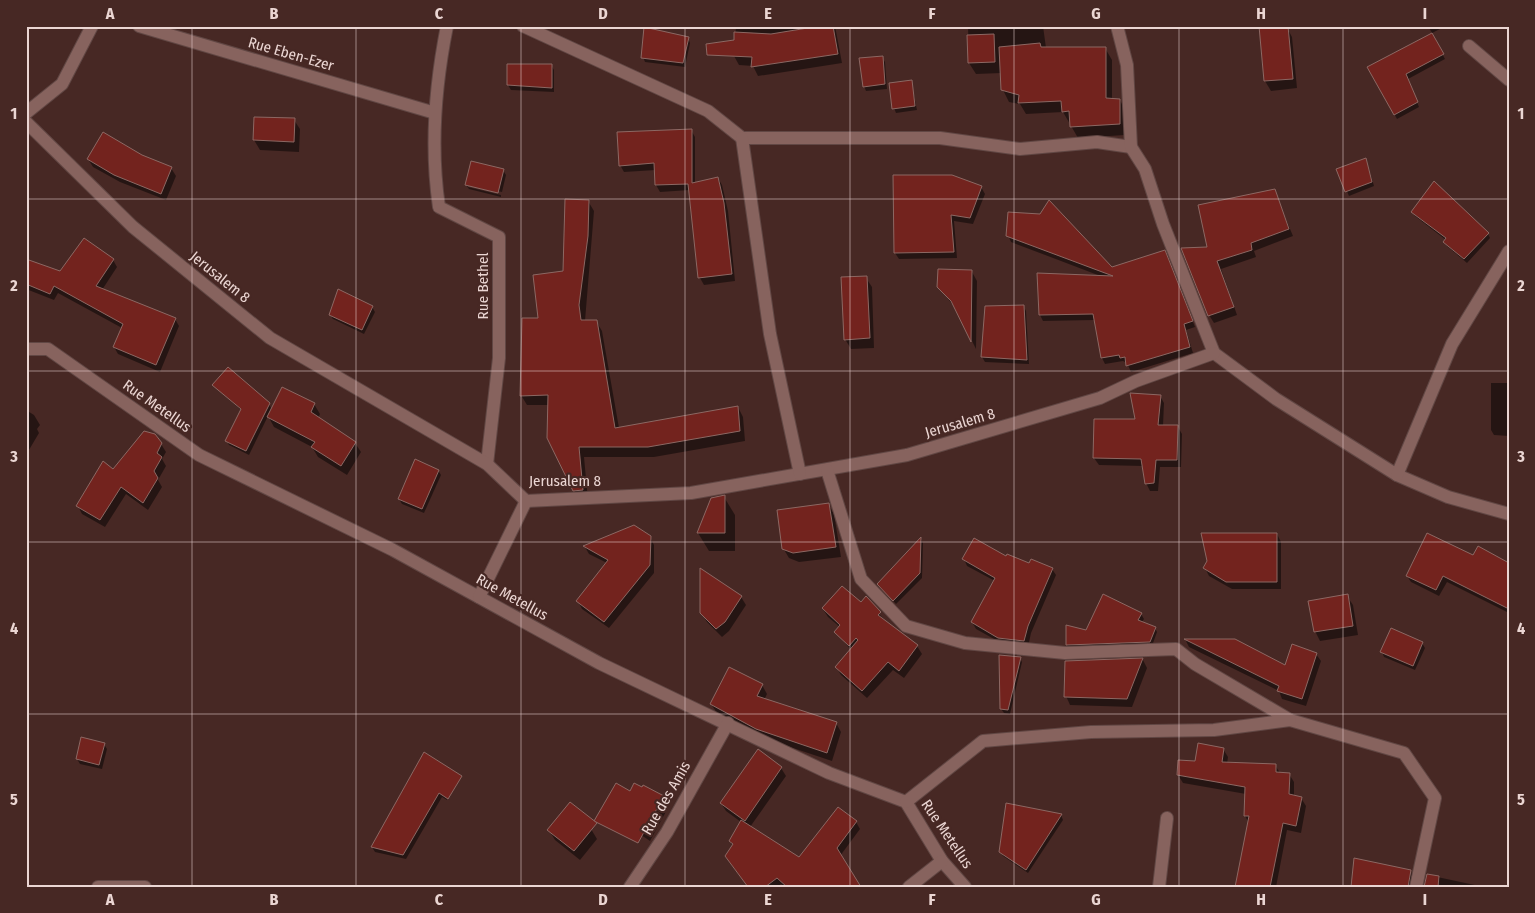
<svg xmlns="http://www.w3.org/2000/svg" width="1535" height="913" viewBox="0 0 1535 913" font-family="'Fira Sans Condensed',sans-serif">
<style>
.shadow{fill:#0007}
.building{fill:#73231e;stroke:#8c6863}
.lines{fill:none;stroke-linecap:round;stroke-linejoin:round}
.minor-casing{stroke:#614744;stroke-width:14}
.minor{stroke:#87635e;stroke-width:12}
.grid{fill:none;stroke:#ebd6d3;stroke-width:1;stroke-opacity:0.55}
.labels{text-anchor:middle;stroke-width:4.5;stroke-linejoin:round;paint-order:stroke}
.street-label{font-size:15px;fill:#ebd6d3;stroke:#472824}
.neatline{fill:none;stroke:#ebd6d3;stroke-width:2}
.grid-label{font-size:16px;text-anchor:middle;font-weight:bold;fill:#ebd6d3}
</style>
<rect width="100%" height="100%" fill="#472824"/>
<g class="shadow">
<path d="M736,26H835L842,63L758,76L753,66L739,65L734,56Z"/>
<path d="M968,26H1043L1046,48H1105L1112,60V100H1120L1126,112L1125,135L1078,138L1063,112L1026,114L1020,104L1009,102L1003,90L1002,73L976,74L969,63Z"/>
<path d="M1260,26H1286L1292,37L1297,88L1271,91L1265,81Z"/>
<path d="M1428,26H1446L1432,33Z"/>
<path d="M1432,35L1445,59L1408,79L1419,107L1397,119L1369,68Z"/>
<path d="M688,38L690,43L685,67L645,62L643,57Z"/>
<path d="M882,57L885,62L887,89L866,91L864,86Z"/>
<path d="M551,65L554,70V92L511,90L508,85Z"/>
<path d="M911,81L917,110L896,113L894,108Z"/>
<path d="M294,120L300,129L299,152L260,150L254,140Z"/>
<path d="M691,130L695,137V183L718,178L722,185L728,211L735,281L704,285L700,278L690,190L660,192L656,185V170L624,172L620,165Z"/>
<path d="M141,157L171,168L176,176L166,200L120,182L93,167L88,159Z"/>
<path d="M1366,159L1374,186L1349,196L1338,170Z"/>
<path d="M503,170L506,175L502,192L468,184V187L501,195V197L469,189L466,185Z"/>
<path d="M981,187L985,194L973,224L954,221L957,258L899,259L895,253Z"/>
<path d="M1274,191L1293,236L1254,251L1256,257L1221,269L1237,315L1214,323L1209,315L1208,248Z"/>
<path d="M588,201L594,211L585,321H596L602,331L619,428L738,407L743,417L745,441L654,457H584L588,500H580L574,490L549,405H527L521,395L540,320L564,272Z"/>
<path d="M1413,212L1488,234L1490,238L1467,263L1447,246L1446,240L1415,216Z"/>
<path d="M1008,235L1112,268L1168,258L1195,327L1186,330L1193,353L1131,372L1127,363L1123,361L1105,364L1102,358L1095,320L1043,321L1040,315L1103,277L1011,242Z"/>
<path d="M26,260L61,273L113,260L117,267L102,290L175,319L179,326L160,372L118,354L114,347L122,328L58,293L54,300L26,289Z"/>
<path d="M972,272L977,281L976,349L956,309L939,287Z"/>
<path d="M866,278L872,287L874,348L851,349L845,339Z"/>
<path d="M372,307L375,312L364,334L333,319L330,315Z"/>
<path d="M1024,307L1026,311L1029,364L985,362L982,357Z"/>
<path d="M1491,383H1509V436L1494,435L1491,430Z"/>
<path d="M214,385L269,404L272,410L314,404L320,414L318,418L355,443L361,452L347,475L318,457L312,447L274,427L268,416L249,455L229,445L227,441L242,411Z"/>
<path d="M1160,396L1164,403L1163,426L1178,427L1182,434L1181,467H1160L1158,491H1150L1146,483L1143,466L1099,465L1094,458Z"/>
<path d="M26,410L34,415L40,425L37,429L39,433L26,455Z"/>
<path d="M161,444L166,452L162,459L166,466L158,480L162,487L148,510L126,494L105,527L82,514L78,506L114,470Z"/>
<path d="M438,470L441,475L424,513L402,504L399,499Z"/>
<path d="M724,497L735,515V551H709L698,533L712,499Z"/>
<path d="M828,504L834,514L841,557L799,562L789,558L783,548Z"/>
<path d="M1277,534L1281,542V589H1232L1209,576L1205,568Z"/>
<path d="M650,537L654,545V573L609,628L582,609L578,601L607,563L589,554L585,547Z"/>
<path d="M921,539L923,543L922,578L896,604L879,585Z"/>
<path d="M1006,557L1052,569L1056,575L1031,633L1028,647L1003,644L976,629L972,622L995,581L967,566L964,559Z"/>
<path d="M1509,565V613L1447,582L1439,596L1411,582L1407,576Z"/>
<path d="M1347,596L1353,605L1358,635L1320,641L1315,631Z"/>
<path d="M741,597L746,605L729,631L722,637L707,622L701,612Z"/>
<path d="M866,598L885,621L917,646L922,654L904,678L893,670L867,698L841,675L836,667L851,650L836,632L840,627L828,617L823,609L862,604Z"/>
<path d="M1141,614L1144,619L1142,622L1155,628L1157,632L1152,646L1070,649L1067,645L1086,631Z"/>
<path d="M1186,641H1234L1286,667L1316,654L1321,661L1306,706L1282,699L1279,691L1189,647Z"/>
<path d="M1422,643L1425,648L1415,670L1384,657L1382,652Z"/>
<path d="M1020,658L1022,662L1010,714L1004,713L1001,709Z"/>
<path d="M1143,660L1147,668L1132,707L1070,705L1066,696L1067,662Z"/>
<path d="M762,685L767,694L764,700L836,723L841,732L832,761L763,738L717,713L711,704Z"/>
<path d="M104,744L107,749L102,769L80,764L77,759Z"/>
<path d="M1223,749L1228,757L1227,764L1275,765L1280,773L1289,774L1294,782V796L1301,798L1306,806L1301,833L1287,830L1276,887H1237L1249,823L1245,816L1246,794L1183,783L1178,775L1196,762Z"/>
<path d="M424,754L453,776L447,800L442,797L406,859L375,852L372,847Z"/>
<path d="M781,768L786,776L750,827L800,859L856,822L860,829L840,856L859,887H784L781,884L778,887H748L730,863L726,856L733,846L730,841L741,822L726,811L721,803Z"/>
<path d="M630,793L663,797L669,806L650,841L610,814Z"/>
<path d="M1061,815L1063,820L1028,873L1003,856L1000,851Z"/>
<path d="M591,829L597,839L580,860L555,840L549,830Z"/>
<path d="M1410,871L1416,881L1415,887H1352Z"/>
<path d="M1428,875L1484,887H1425Z"/>
</g>
<g class="building">
<path d="M820,26H833L838,54L751,67L752,57L707,55L706,44L734,40V32L771,34Z"/>
<path d="M1259,26H1288L1293,79L1264,81Z"/>
<path d="M644,27L689,37L683,63L641,58Z"/>
<path d="M1432,33L1444,54L1406,74L1418,102L1394,115L1367,67Z"/>
<path d="M994,34L995,62L968,63L967,35Z"/>
<path d="M1040,43L1041,47H1106V98L1120,99V124L1070,127L1069,111L1062,112L1061,101L1018,103L1019,95L1001,90L999,47Z"/>
<path d="M883,56L885,84L863,87L859,58Z"/>
<path d="M507,64H552V88L507,85Z"/>
<path d="M912,80L915,106L892,109L889,83Z"/>
<path d="M254,117L295,118L294,142L253,140Z"/>
<path d="M692,129V183L718,177L724,203L732,274L698,278L688,184L655,185L654,163L619,166L617,132Z"/>
<path d="M103,132L142,155L172,167L161,194L114,175L87,159Z"/>
<path d="M1366,158L1372,182L1345,192L1336,169Z"/>
<path d="M471,161L504,169L498,193L465,185Z"/>
<path d="M893,175H952L982,186L970,218L951,215L954,252L894,253Z"/>
<path d="M1434,181L1489,233L1464,259L1443,242L1446,238L1411,212Z"/>
<path d="M1275,189L1289,229L1251,243L1252,250L1217,261L1234,307L1208,316L1181,248L1207,247L1198,205Z"/>
<path d="M565,199L589,200L588,236L579,305L581,320H597L615,428L738,406L740,431L648,447H579L583,490L573,491L547,438L548,395L520,396L522,318H538L533,275L563,271Z"/>
<path d="M1049,200L1112,267L1165,250L1193,321L1184,324L1190,347L1126,366L1125,357L1120,358L1119,355L1101,358L1093,314L1039,315L1037,273L1113,276L1006,236L1008,212L1040,214Z"/>
<path d="M84,238L114,259L96,286L176,318L156,365L113,347L123,324L54,286L50,294L26,284V259L60,271Z"/>
<path d="M938,269L972,270L971,342L951,301L937,287Z"/>
<path d="M867,276L870,338L844,340L841,277Z"/>
<path d="M338,289L373,306L362,330L329,315Z"/>
<path d="M1024,305L1027,360L981,357L985,306Z"/>
<path d="M228,367L270,403L246,451L225,441L241,409L212,385Z"/>
<path d="M282,387L315,403L311,412L356,442L341,466L311,447L315,442L267,417Z"/>
<path d="M1130,393L1161,395L1158,425H1178L1177,460H1156L1154,483L1145,484L1141,459L1093,458L1094,419H1135Z"/>
<path d="M144,431L155,434L162,443L157,453L162,457L154,471L158,478L143,503L121,487L100,520L76,506L103,461L113,469Z"/>
<path d="M415,459L439,470L422,509L398,499Z"/>
<path d="M725,495V533H697L711,498Z"/>
<path d="M829,503L836,547L793,553L782,549L777,510Z"/>
<path d="M634,525L651,536L650,565L604,622L576,601L608,560L583,546Z"/>
<path d="M1201,533H1277V582H1226L1203,568L1207,561Z"/>
<path d="M1427,533L1473,555L1478,546L1509,563V609L1443,576L1436,590L1406,576Z"/>
<path d="M921,537L920,573L893,601L877,584Z"/>
<path d="M974,538L1006,556L1007,554L1029,563L1031,559L1053,568L1028,626L1024,641L998,638L971,622L995,578L962,559Z"/>
<path d="M700,568L742,596L725,622L716,629L700,613Z"/>
<path d="M842,586L861,602L866,596L881,612L878,615L918,645L899,671L888,662L862,691L835,667L858,640L856,638L849,646L834,632L840,625L822,608Z"/>
<path d="M1103,594L1142,613L1138,620L1156,627L1150,642L1066,645V625L1086,630Z"/>
<path d="M1348,594L1353,626L1314,632L1308,601Z"/>
<path d="M1391,628L1423,642L1413,666L1380,652Z"/>
<path d="M1184,639H1235L1285,665L1292,644L1317,653L1302,699L1277,691L1279,686Z"/>
<path d="M999,655L1021,657L1008,710L1000,709Z"/>
<path d="M1143,658L1127,699L1064,697L1065,661Z"/>
<path d="M729,667L763,684L757,696L837,722L827,753L756,729L710,704Z"/>
<path d="M81,737L105,743L99,765L76,759Z"/>
<path d="M1198,743L1224,748L1222,762L1276,764V772L1290,773L1289,794L1302,797L1296,826L1283,823L1270,887H1235L1249,816H1244L1245,787L1177,775L1178,760L1195,761Z"/>
<path d="M758,749L782,767L745,821L720,803Z"/>
<path d="M424,752L462,776L448,799L439,793L403,855L371,847Z"/>
<path d="M616,783L630,791L634,783L642,787L643,785L664,796L638,843L594,821Z"/>
<path d="M570,802L597,823L574,851L547,830Z"/>
<path d="M1006,803L1062,814L1026,870L999,852Z"/>
<path d="M838,807L857,821L837,848L861,887H787L777,878L765,887H748L725,856L733,844L729,841L741,820L799,857Z"/>
<path d="M1354,858L1411,870L1408,887H1351Z"/>
<path d="M1427,874L1439,876L1438,887H1424Z"/>
</g>
<g class="lines">
<defs>
<g id="minor">
<path d="M139,26L435,113"/>
<path d="M447,26C435,86 430,146 439,207L499,237V358L487,464"/>
<path d="M523,26L708,111L742,138H940L1020,149L1097,142L1131,147"/>
<path d="M1117,26L1127,65L1131,147L1145,169L1163,224L1214,353L1276,399L1397,475L1448,497L1509,514"/>
<path d="M1469,46L1509,80"/>
<path d="M26,113L62,84L92,26"/>
<path d="M26,122L133,227L270,338L487,464L526,501L691,493L907,455L1100,398L1136,381L1214,353"/>
<path d="M742,138L770,334L800,474"/>
<path d="M26,349H48L199,455L393,550L599,663L829,773L906,802L942,861L965,887"/>
<path d="M827,470L861,579L906,626L965,643L1065,653L1176,649L1195,664L1290,720L1404,753L1435,798L1416,887"/>
<path d="M1397,475L1452,344L1509,251"/>
<path d="M479,597L526,501"/>
<path d="M906,802L983,741L1091,732L1214,730L1290,720"/>
<path d="M98,887H145"/>
<path d="M630,887L667,832L728,723"/>
<path d="M909,887L942,861"/>
<path d="M1159,887L1167,818"/>
</g>
</defs>
<use href="#minor" class="minor-casing"/>
<use href="#minor" class="minor"/>
</g>
<path class="grid" d="M192,26V887M356,26V887M521,26V887M685,26V887M850,26V887M1014,26V887M1179,26V887M1343,26V887M26,199H1509M26,371H1509M26,542H1509M26,714H1509"/>
<g class="labels">
<g class="street-label">
<text transform="translate(291 54) rotate(16)" y="5">Rue Eben-Ezer</text>
<text transform="translate(220 277) rotate(39)" y="5">Jerusalem 8</text>
<text transform="translate(483 286) rotate(-90)" y="5">Rue Bethel</text>
<text transform="translate(157 406) rotate(35)" y="5">Rue Metellus</text>
<text transform="translate(960 423) rotate(-16)" y="5">Jerusalem 8</text>
<text x="565" y="486">Jerusalem 8</text>
<text transform="translate(512 597) rotate(29)" y="5">Rue Metellus</text>
<text transform="translate(666 798) rotate(-60)" y="5">Rue des Amis</text>
<text transform="translate(947 834) rotate(56)" y="5">Rue Metellus</text>
</g>
</g>
<rect width="1535" height="913" fill="none" stroke="#472824" stroke-width="55"/>
<rect x="28" y="28" width="1480" height="858" class="neatline"/>
<g class="grid-label">
<text x="110" y="19">A</text>
<text x="274" y="19">B</text>
<text x="439" y="19">C</text>
<text x="603" y="19">D</text>
<text x="768" y="19">E</text>
<text x="932" y="19">F</text>
<text x="1096" y="19">G</text>
<text x="1261" y="19">H</text>
<text x="1425" y="19">I</text>
<text x="14" y="119">1</text>
<text x="1521" y="119">1</text>
<text x="14" y="291">2</text>
<text x="1521" y="291">2</text>
<text x="14" y="462">3</text>
<text x="1521" y="462">3</text>
<text x="14" y="634">4</text>
<text x="1521" y="634">4</text>
<text x="14" y="805">5</text>
<text x="1521" y="805">5</text>
<text x="110" y="905">A</text>
<text x="274" y="905">B</text>
<text x="439" y="905">C</text>
<text x="603" y="905">D</text>
<text x="768" y="905">E</text>
<text x="932" y="905">F</text>
<text x="1096" y="905">G</text>
<text x="1261" y="905">H</text>
<text x="1425" y="905">I</text>
</g>
</svg>
